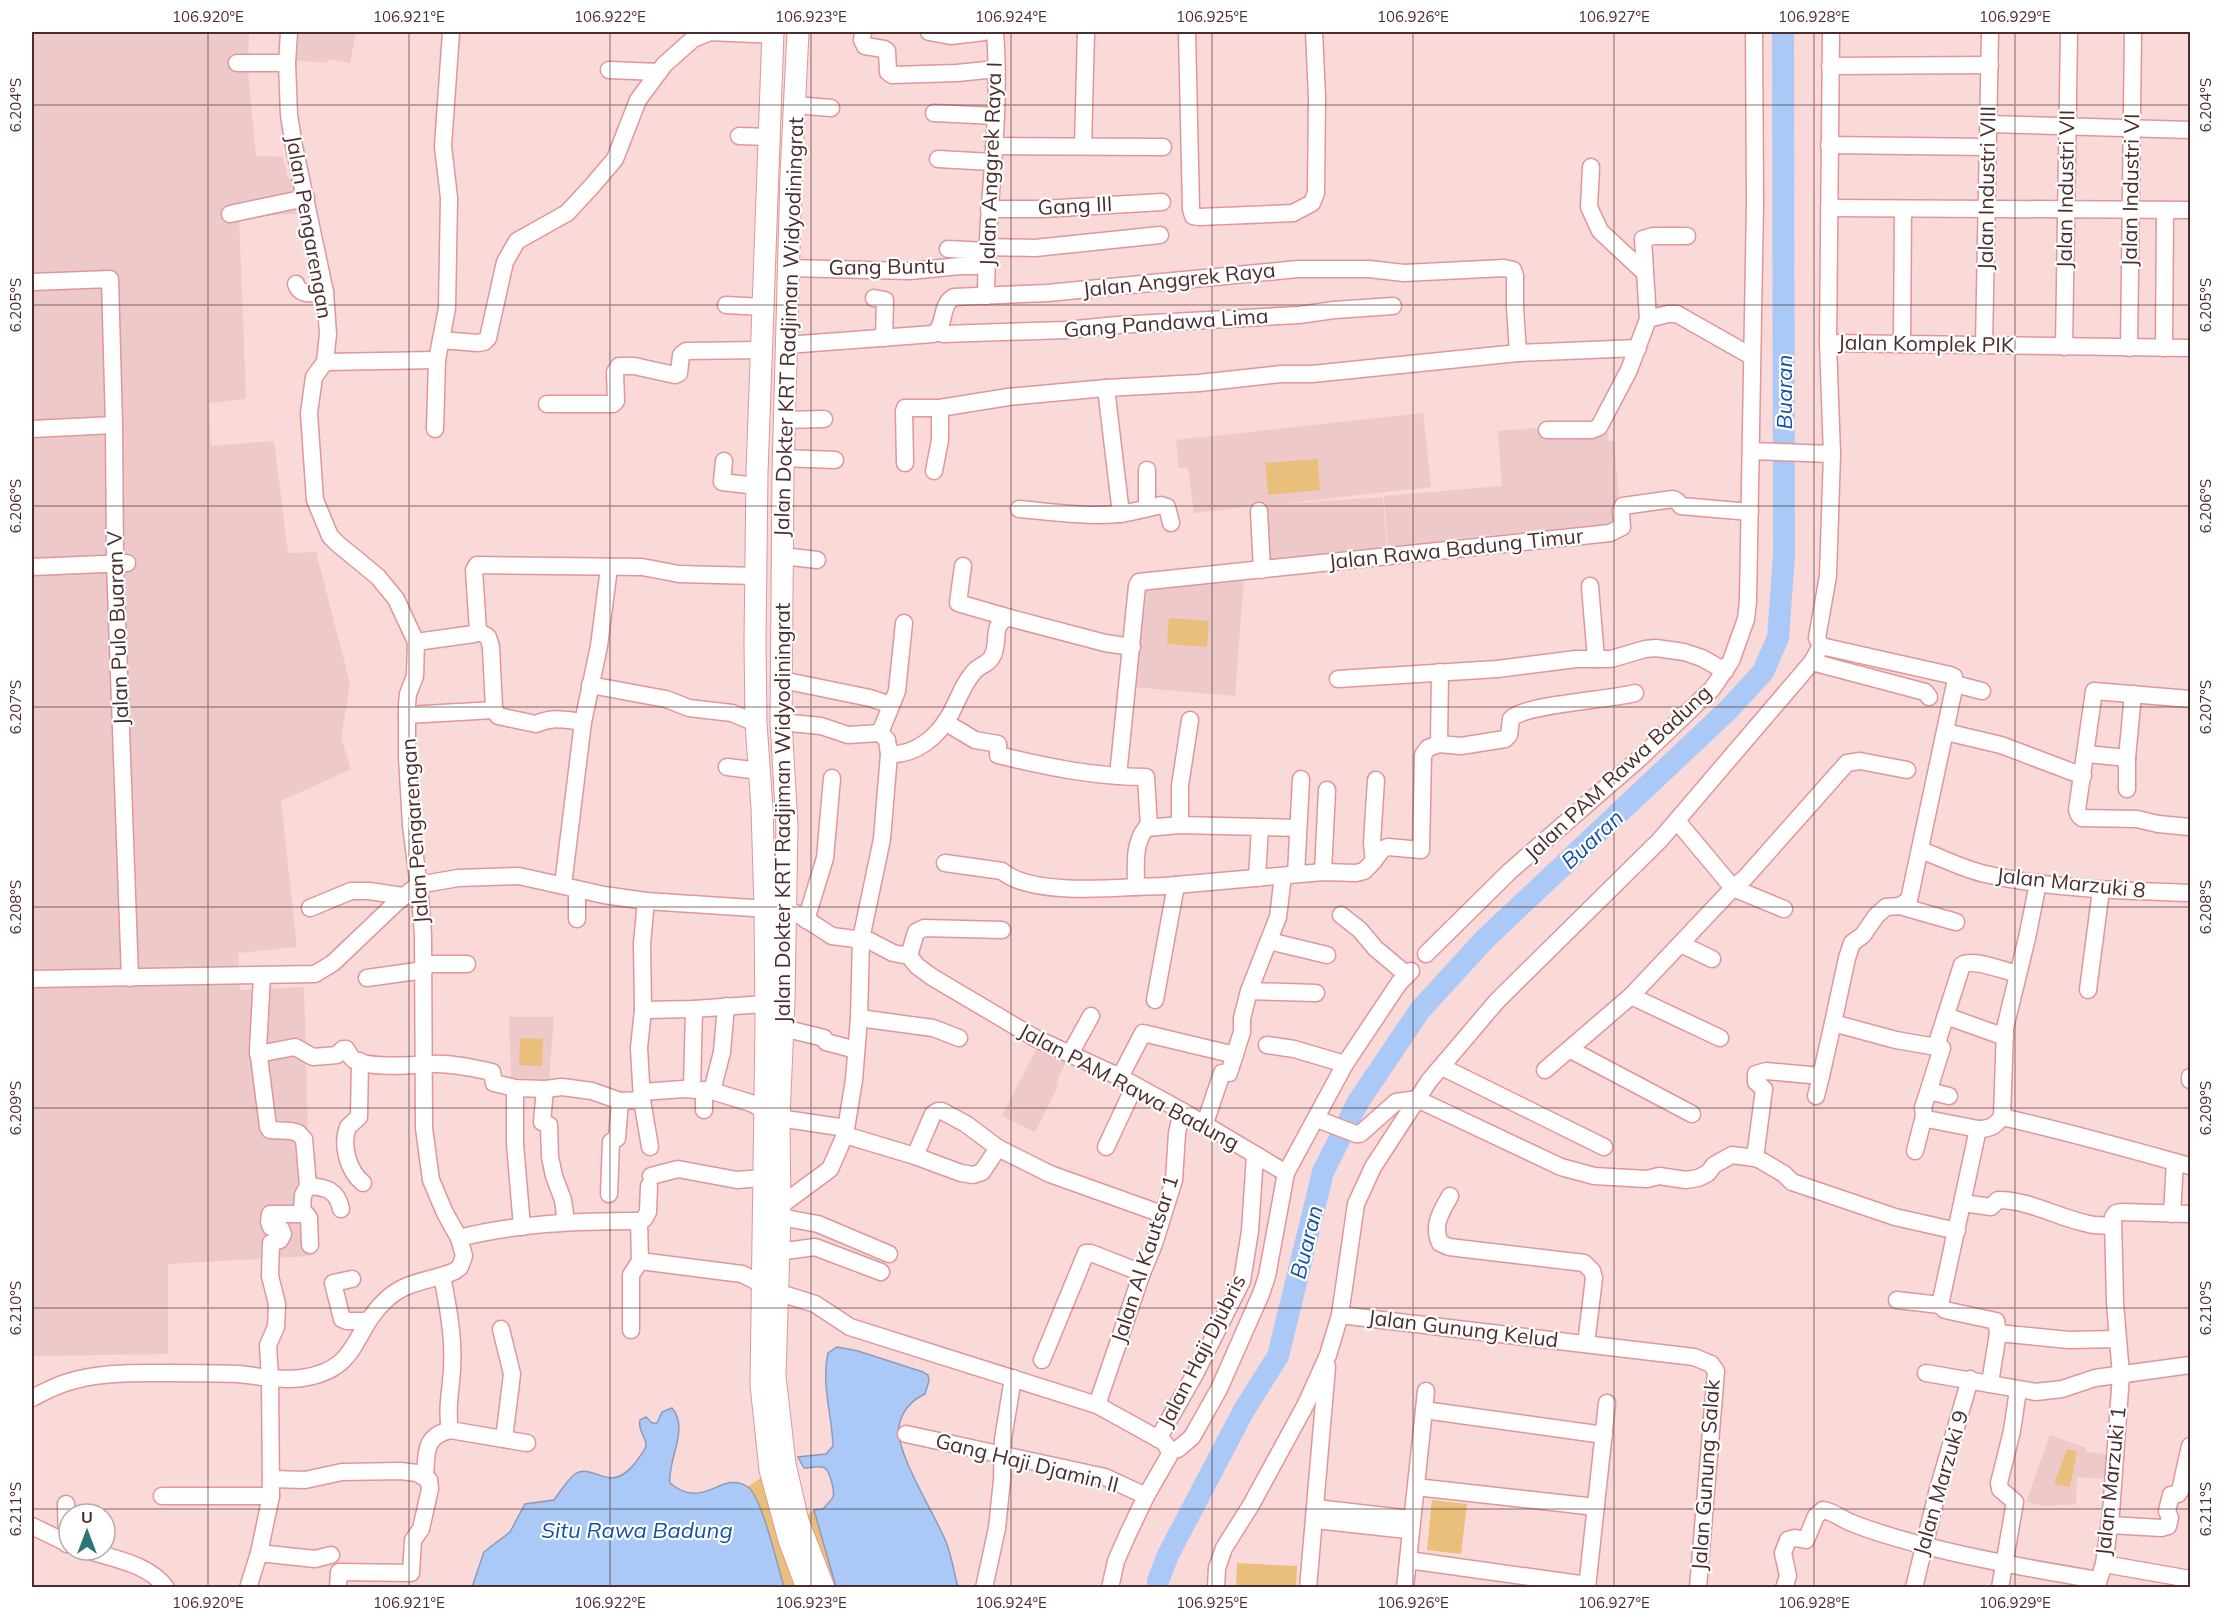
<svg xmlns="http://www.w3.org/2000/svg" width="2222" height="1619" viewBox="0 0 2222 1619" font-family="Mulish,sans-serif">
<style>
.built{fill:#edc9c9}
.green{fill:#eabf7b}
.water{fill:#abc9f6;stroke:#8e9aba;stroke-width:1.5}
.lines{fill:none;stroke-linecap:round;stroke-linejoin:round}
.river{stroke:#abc9f6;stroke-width:22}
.minor-casing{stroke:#e29697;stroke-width:19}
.major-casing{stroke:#e29697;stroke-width:23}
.minor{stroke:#fff;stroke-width:16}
.major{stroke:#fff;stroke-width:21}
.ticks{fill:none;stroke:#4c2d2e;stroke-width:1.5;stroke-opacity:0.45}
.labels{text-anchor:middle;stroke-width:4.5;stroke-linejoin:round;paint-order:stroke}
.street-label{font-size:21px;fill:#4c2d2e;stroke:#fff}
.water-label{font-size:22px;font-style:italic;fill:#1451a6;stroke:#fff}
.neatline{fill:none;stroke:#4c2d2e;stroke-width:2}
.ticks-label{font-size:15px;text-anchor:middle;fill:#4c2d2e}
</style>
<rect width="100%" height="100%" fill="#fad9d9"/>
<g class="built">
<path d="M32,32H249L248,70L256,156L283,157L288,179L300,177L308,213L239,217L246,399L209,403L211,446L274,441L288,553L316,552L350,684L341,738L351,769L281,801L297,947L238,953L240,990L304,987L311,1256L168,1264V1354L32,1356Z"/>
<path d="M295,32L356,33L350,63L329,59L328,63L291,60Z"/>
<path d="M1423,413L1431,487L1280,504L1383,497L1387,555L1267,563L1264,505L1194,513L1188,467L1179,468L1176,440Z"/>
<path d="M1607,423L1608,441H1614L1621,525L1449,539V548L1388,553L1384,496L1502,486L1498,431Z"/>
<path d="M1244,576L1235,696L1133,687L1147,584Z"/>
<path d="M509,1017H554L549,1079L511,1078Z"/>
<path d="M1039,1044L1068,1058L1056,1082L1059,1084L1035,1132L1002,1116Z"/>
<path d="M2050,1435L2086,1448V1452L2111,1455L2110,1479L2077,1477L2076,1504L2044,1506L2026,1502Z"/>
</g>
<g class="green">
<path d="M1318,459L1320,490L1268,495L1265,463Z"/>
<path d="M1169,618L1209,621L1207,647L1167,644Z"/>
<path d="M520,1038L543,1039L542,1066L519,1065Z"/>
<path d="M2067,1449L2077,1451L2070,1487L2054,1484Z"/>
<path d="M771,1477L799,1521L814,1510L836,1587H784C775,1557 767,1512 747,1487L761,1478Z"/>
<path d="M1432,1500L1467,1504L1461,1554L1427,1550Z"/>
<path d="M1237,1563L1297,1566L1296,1587H1236Z"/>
</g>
<g class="water">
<path d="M837,1347L858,1351L923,1372L928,1375L929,1381L925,1394C912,1400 902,1411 899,1426C894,1451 936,1516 946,1542C952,1557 954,1573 958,1587H836L814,1510L823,1509C826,1505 831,1501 833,1497C835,1491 830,1472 825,1468C820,1465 810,1468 804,1468L798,1457L826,1454L833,1446C832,1414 821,1385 828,1353Z"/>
<path d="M672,1408C690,1429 667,1460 670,1483C704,1512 722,1469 748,1487C762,1497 778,1568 784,1587H472L484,1552L510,1532L525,1504L554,1500C560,1492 567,1480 575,1474C586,1466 600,1478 612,1478C628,1477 639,1458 646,1447C647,1437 637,1430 640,1420L646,1417L652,1423H657L662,1412Z"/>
</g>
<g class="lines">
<path class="river" d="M1158,1588V1581L1168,1555L1244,1410L1278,1356L1323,1172L1358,1102L1420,1010L1485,939L1728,710L1763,672L1778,638L1784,556L1783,32"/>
<defs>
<g id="minor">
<path d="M863,32L862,40L865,46L884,49L887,51L888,72L892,75L957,73L996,69"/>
<path d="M929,32L951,36L984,32"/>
<path d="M1187,32L1191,209L1193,216L1199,217L1293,213L1312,203L1316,193L1317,97L1314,32"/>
<path d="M1831,32L1828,343L1832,454L1828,576L1817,638L1821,646L1950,675L1954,677L1955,684L1909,900L1900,906L1886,907L1876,916L1863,935L1852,943L1847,958L1833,1023L1896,1040L1942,1048L1923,1108L1924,1116L1927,1119L1978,1129L1940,1305L1945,1310L1996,1321L1998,1333L1990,1383"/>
<path d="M237,63H287"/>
<path d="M1830,66L1990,65"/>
<path d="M609,70L659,72"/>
<path d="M795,105L831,108"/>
<path d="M934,113L996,116"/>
<path d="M1988,124L2190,130"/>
<path d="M739,136L770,137"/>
<path d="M1829,145L1988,147"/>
<path d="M994,146L1163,147"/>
<path d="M1083,146L1086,32"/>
<path d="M938,159L992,162"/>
<path d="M1591,167L1589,207L1600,231L1644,272"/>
<path d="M1829,208L2190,210"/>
<path d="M989,209H1042L1162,202"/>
<path d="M230,214L306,198"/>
<path d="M987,247L1035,248L1160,235"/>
<path d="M948,249L987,251"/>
<path d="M788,268L910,271L960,266H986"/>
<path d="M32,282L110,279L114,425L115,563L130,978"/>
<path d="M296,284C300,297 314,293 325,292"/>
<path d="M986,296C986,207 1002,119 995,32"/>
<path d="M874,298L885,300L884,338"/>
<path d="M726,305L764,307"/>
<path d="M1648,319L1668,314H1677L1751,356"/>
<path d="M937,332L943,334L1066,330L1117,325L1299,315L1334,310L1393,306"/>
<path d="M441,340L478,343L484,342L488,338L505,262L517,241L567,213L592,186L615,159L638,100L664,65L693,39L710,32L773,35"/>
<path d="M1828,343L2190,348"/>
<path d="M1902,344L1903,209"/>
<path d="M787,345L933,334C947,326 939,305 954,297L1047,293L1298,269H1369L1404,273L1504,268L1513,270L1515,276V307L1518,353"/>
<path d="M1984,345L1990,32"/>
<path d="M2064,347L2069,32"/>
<path d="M2129,348L2133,32"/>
<path d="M2164,348L2165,210"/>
<path d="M325,362L437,360"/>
<path d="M1106,388L1121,514"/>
<path d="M547,404H613L616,401L615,372L619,366H634L675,375L679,373L681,355L686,351L762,350"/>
<path d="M785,420L824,419"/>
<path d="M32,429L114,425"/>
<path d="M435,429L437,360L447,308L449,198L443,146L451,32"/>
<path d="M1547,430H1592L1599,427L1629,370L1648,319L1643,239L1653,236H1687"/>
<path d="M1751,451L1832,454"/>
<path d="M783,458L835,460"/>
<path d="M724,461L722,482L757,486"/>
<path d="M905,463L904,411L905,408H940L1008,397L1106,388L1199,383L1281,374H1312L1518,353L1638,348"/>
<path d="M1147,470V508"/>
<path d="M934,471L940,440V408"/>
<path d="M1019,509C1052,512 1086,517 1119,514C1133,512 1148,508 1161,505L1167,507L1171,523"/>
<path d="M1259,511L1262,570"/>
<path d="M783,556L817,560"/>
<path d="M963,566L958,603L1010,618"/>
<path d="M32,567L127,563"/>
<path d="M1590,586L1596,659"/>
<path d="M478,631L488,637L491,647L494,708L498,716L536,724C554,716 564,720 583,722"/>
<path d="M416,642L474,634L478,631L474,570L477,565L642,567L679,574L756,576"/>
<path d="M1812,662L1925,692L1929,697"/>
<path d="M1338,679L1497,669L1576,659H1611L1645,649L1656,648L1684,652L1702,658L1725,671"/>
<path d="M782,680L870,698L891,705"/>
<path d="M1955,684L1982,691"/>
<path d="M590,685L666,699L689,708L732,713L756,723"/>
<path d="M2190,699L2094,691L2077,810L2079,815L2082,818L2137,819L2158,824L2190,827"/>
<path d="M407,715L494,710"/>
<path d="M781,722L821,726L848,735L880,733L887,740L889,754C915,756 939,736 951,713C958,700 963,684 973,673C978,665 989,665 993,655C1000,640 990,622 1010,618L1105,643L1132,647"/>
<path d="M945,722L975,740L998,744V755C1048,767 1095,777 1146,777L1149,827"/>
<path d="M1946,732L2001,745L2083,776"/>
<path d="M880,733L897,691L904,623"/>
<path d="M1439,744L1440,672"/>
<path d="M2087,754L2127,758"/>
<path d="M727,767L760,771"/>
<path d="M1118,776L1137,586L1139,582L1610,533L1622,527L1621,511L1623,506L1673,499L1677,501L1681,506L1750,512"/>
<path d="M2127,789V758L2133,694"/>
<path d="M1677,821L1733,888L1784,909"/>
<path d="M1180,825V786L1190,720"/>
<path d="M1921,850C1942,858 1963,869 1985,874C2052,889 2122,891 2190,893"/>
<path d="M1374,861L1372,843L1376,780"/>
<path d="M945,863L1002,871C1028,894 1101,889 1134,887C1148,886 1162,887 1176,885"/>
<path d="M1323,872L1327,790"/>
<path d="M1296,874L1301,779"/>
<path d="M1257,878L1260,827"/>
<path d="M563,885L583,722L599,646L609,568"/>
<path d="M1136,887C1136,867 1133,844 1146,828L1180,825L1298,828"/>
<path d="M577,889V919"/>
<path d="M1900,906L1956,922"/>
<path d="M310,908L351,891H369L403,896"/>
<path d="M1341,915L1360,930L1375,948L1407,975"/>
<path d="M806,920L825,858L832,778"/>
<path d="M1269,941L1327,955"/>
<path d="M1681,944L1712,959"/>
<path d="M1426,954L1509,872L1640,758L1712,689L1731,661L1746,619L1748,601L1755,202L1754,32"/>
<path d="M909,956L916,932L924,928L1002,930"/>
<path d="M424,964H467"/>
<path d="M262,976L258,1049L268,1127L270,1130L291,1131L298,1133L304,1139L308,1186L303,1195L302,1212"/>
<path d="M367,978L424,970"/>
<path d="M32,979L315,974L333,963L397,902L418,885L458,878L519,876L604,895L646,901L784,910L798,914L832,936L870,941L893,953L909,956L917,966L932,977L1035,1038L1120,1077L1182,1111L1286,1173"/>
<path d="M2088,990L2101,890"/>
<path d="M1249,991L1316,993"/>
<path d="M1631,996L1720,1038"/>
<path d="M1155,1000L1176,885L1323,872L1356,873L1364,871L1370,865L1383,849L1388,847L1421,850L1423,755L1428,748L1439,744L1461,746L1505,739L1509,735L1511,719C1524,704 1611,700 1635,693"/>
<path d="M643,1010L694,1009L765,1004"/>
<path d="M1946,1016L2005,1037"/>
<path d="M859,1018L933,1028L959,1038"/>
<path d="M783,1028L824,1038L826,1042L856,1050"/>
<path d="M1267,1045L1294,1049L1345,1064"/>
<path d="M1936,1046L1962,965C1973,958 2005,971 2018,974"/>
<path d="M1571,1050L1692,1114"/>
<path d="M258,1054L295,1047L313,1057L337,1055L343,1049H346C349,1053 350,1057 354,1060C371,1069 414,1065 433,1064C452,1063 473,1068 492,1072L494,1083L515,1088L545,1089L562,1087L592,1091L620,1101L642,1100L639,1048L643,1010L642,943L646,901"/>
<path d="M1070,1054L1091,1016"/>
<path d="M360,1061L359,1117L348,1127C341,1145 348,1171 363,1183"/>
<path d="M1442,1067L1604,1147"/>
<path d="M1545,1070L1631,996L1733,888L1745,878L1847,763L1860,761L1907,770"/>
<path d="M1120,1077L1143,1033L1235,1055"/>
<path d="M2190,1077V1080"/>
<path d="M515,1088V1144L522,1227"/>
<path d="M545,1089L542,1122L549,1125L550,1157L554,1176L563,1200L566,1222"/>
<path d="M692,1089L694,1009"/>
<path d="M712,1091L722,1052L726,1006"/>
<path d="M1929,1091L1949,1096"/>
<path d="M642,1092L683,1089L712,1091L751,1103L764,1110"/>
<path d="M1816,1096L1821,1076"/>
<path d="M642,1100L650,1147"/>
<path d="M704,1110V1090"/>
<path d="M2002,1117C2060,1130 2118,1146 2175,1162L2172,1214"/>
<path d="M779,1118L846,1128"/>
<path d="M1317,1119L1356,1134H1360L1396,1102L1417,1099L1561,1167L1594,1176L1647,1179L1659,1176L1686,1180L1698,1178L1708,1173L1714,1165L1732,1155L1755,1158L1762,1161L1784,1174L1792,1182L1895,1217L1957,1231"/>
<path d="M1204,1126L1222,1073H1229L1242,1032V1018L1249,991L1278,917L1283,876"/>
<path d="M1978,1129C1990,1129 1995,1126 2002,1117L2005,1028L2027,938L2038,883"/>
<path d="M845,1135L915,1156L961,1173L973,1175L982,1172L998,1148"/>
<path d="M1106,1147L1135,1085"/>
<path d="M1915,1151L1924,1116"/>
<path d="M915,1156L933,1114L938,1111H942L966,1124L998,1148L1050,1174L1162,1214"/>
<path d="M1755,1158L1764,1089L1756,1082V1074L1766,1071L1821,1076L1833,1023"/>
<path d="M2175,1162L2190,1166"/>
<path d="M651,1176L678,1169L737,1180L762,1178"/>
<path d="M308,1186C326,1187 337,1190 341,1209"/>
<path d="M609,1194L611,1142L617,1138L620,1101"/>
<path d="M1450,1196C1441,1212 1432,1225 1440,1243L1449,1247L1584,1263L1592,1271L1594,1278L1586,1344"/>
<path d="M1963,1203L1991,1207L1998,1200C2030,1200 2058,1218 2089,1224C2096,1226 2105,1225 2112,1226"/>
<path d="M780,1206L830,1169L845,1135L854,1080L859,1018L861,939L882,839L889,754"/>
<path d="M780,1217L818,1224L889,1254"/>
<path d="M639,1221L640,1261"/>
<path d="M639,1221L644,1219L648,1212L649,1186"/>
<path d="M459,1238C518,1223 579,1221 639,1221"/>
<path d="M778,1252L815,1247L881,1272"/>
<path d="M640,1261L742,1274L756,1281L761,1287L815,1304L850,1327L1097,1405L1164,1442L1169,1450V1456L1146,1496L1127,1536L1116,1561L1110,1588"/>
<path d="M442,1276C448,1306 454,1338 452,1369C451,1390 446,1409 450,1430"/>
<path d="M352,1279L333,1283L342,1319L347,1321H368"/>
<path d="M1897,1300L1940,1305"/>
<path d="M1340,1315L1694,1357L1711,1364L1716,1371L1698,1588"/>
<path d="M501,1329L512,1374L504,1439"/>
<path d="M631,1330V1275L640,1261"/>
<path d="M1998,1333L2069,1340L2117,1339"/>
<path d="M1042,1360L1086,1253H1091L1142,1273"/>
<path d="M1926,1373L2036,1392L2062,1389L2095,1378L2190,1365"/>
<path d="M32,1398C42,1393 53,1387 65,1383C97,1372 131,1373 165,1373C189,1373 213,1373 238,1374C259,1376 280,1381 302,1378C362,1369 351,1330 388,1298C408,1280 432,1281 455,1271L460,1267L464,1256L459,1238L445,1213L431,1180L424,1128L423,935L420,896L411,825L407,757V705L408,694L415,676L416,642L396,599L378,577L338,544L330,536L315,500L309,413L314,377L325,362L328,334L325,292L294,146L289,115L287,63L289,32"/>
<path d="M1097,1405L1142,1273L1154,1244L1174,1180L1177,1133L1182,1111"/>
<path d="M1424,1410L1604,1435"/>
<path d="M906,1434L1105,1477L1146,1496"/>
<path d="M1158,1439L1195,1374L1242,1281L1250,1231L1255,1155"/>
<path d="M1169,1450L1178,1449L1192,1437L1219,1389L1261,1294L1267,1276L1286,1173L1345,1064L1399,983L1411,971"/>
<path d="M425,1476C427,1453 423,1437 450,1430L527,1443"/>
<path d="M272,1479L305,1480L342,1472L401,1471L417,1473L429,1480L430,1489L421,1529L413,1540L411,1573L339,1572L338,1588"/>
<path d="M1416,1487L1596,1507"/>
<path d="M162,1496H271"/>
<path d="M66,1504L67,1544"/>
<path d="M1316,1508L1412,1519"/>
<path d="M1315,1520L1407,1530"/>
<path d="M2110,1525L2161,1528L2168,1526L2170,1518L2167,1511L2171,1495L2178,1494L2180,1491L2190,1446"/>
<path d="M32,1526L69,1544"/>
<path d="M86,1550C111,1558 150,1564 166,1588"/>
<path d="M259,1553L315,1559L331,1555"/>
<path d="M1408,1560L1587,1585"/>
<path d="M2104,1564L2190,1579"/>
<path d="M248,1588L259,1553L271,1496L270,1379L268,1345L276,1327L277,1304L270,1276L271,1243L280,1240L283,1234L281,1229L271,1227L269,1222L270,1214H306L309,1218L310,1245"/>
<path d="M984,1588L997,1528L1002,1480L1003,1439L1013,1378"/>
<path d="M1216,1588L1217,1568L1224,1548L1251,1505L1306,1404L1328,1355L1340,1315L1356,1204L1373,1167L1429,1081L1497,1001L1660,840L1812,662L1821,646"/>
<path d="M1308,1588L1327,1367"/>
<path d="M1405,1588L1426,1391"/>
<path d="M1587,1588L1607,1403"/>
<path d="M1784,1588L1788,1576L1783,1553L1788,1540L1795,1538L1806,1540L1816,1516L1823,1510C1835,1512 1841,1519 1852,1523C1874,1532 1899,1539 1922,1545C1980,1560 2039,1570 2098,1580"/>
<path d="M1914,1588L1937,1493L1970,1379"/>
<path d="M2000,1588L2015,1502L2000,1489L1999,1483L2012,1431L2018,1390"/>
<path d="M2096,1588L2104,1564L2111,1513L2121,1375L2115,1303L2113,1217L2116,1213L2122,1212L2190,1214"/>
</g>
<g id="major">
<path d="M773,32L757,472L755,642L756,723L762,808L765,909L766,1024L761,1385L770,1470L789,1540L807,1588"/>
<path d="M798,32L791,175L783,472L781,722L787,826L784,1001L779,1118L780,1217L775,1376L785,1464L798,1521L824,1588"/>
</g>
</defs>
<use href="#minor" class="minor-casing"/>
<use href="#major" class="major-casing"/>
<use href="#minor" class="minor"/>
<use href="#major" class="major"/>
</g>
<path class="ticks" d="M208,32V1588M409,32V1588M610,32V1588M811,32V1588M1011,32V1588M1212,32V1588M1413,32V1588M1614,32V1588M1814,32V1588M2015,32V1588M32,105H2190M32,305H2190M32,506H2190M32,707H2190M32,907H2190M32,1108H2190M32,1308H2190M32,1509H2190"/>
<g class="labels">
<g class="street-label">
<text transform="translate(991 164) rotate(-88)" y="7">Jalan Anggrek Raya I</text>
<text transform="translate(1987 188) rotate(-89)" y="7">Jalan Industri VIII</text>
<text transform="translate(2066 189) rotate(-89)" y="7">Jalan Industri VII</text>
<text transform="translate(2131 190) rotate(-89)" y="7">Jalan Industri VI</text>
<text transform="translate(1075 206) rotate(-3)" y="7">Gang III</text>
<text transform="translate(309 227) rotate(80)" y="7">Jalan Pengarengan</text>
<text transform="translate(887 267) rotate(-1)" y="7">Gang Buntu</text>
<text transform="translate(1179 280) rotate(-6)" y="7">Jalan Anggrek Raya</text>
<text transform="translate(1166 323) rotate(-4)" y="7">Gang Pandawa Lima</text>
<text transform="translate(789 327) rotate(-88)" y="7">Jalan Dokter KRT Radjiman Widyodiningrat</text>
<text transform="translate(1926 344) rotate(1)" y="7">Jalan Komplek PIK</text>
<text transform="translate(1456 549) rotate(-6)" y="7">Jalan Rawa Badung Timur</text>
<text transform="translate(118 628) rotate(-92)" y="7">Jalan Pulo Buaran V</text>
<text transform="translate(1618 773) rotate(-43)" y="7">Jalan PAM Rawa Badung</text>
<text transform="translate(783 813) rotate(-90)" y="7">Jalan Dokter KRT Radjiman Widyodiningrat</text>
<text transform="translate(415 831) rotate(-94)" y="7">Jalan Pengarengan</text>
<text transform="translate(2071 883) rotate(6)" y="7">Jalan Marzuki 8</text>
<text transform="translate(1129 1087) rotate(28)" y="7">Jalan PAM Rawa Badung</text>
<text transform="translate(1145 1259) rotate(-72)" y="7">Jalan Al Kautsar 1</text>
<text transform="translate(1463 1329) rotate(7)" y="7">Jalan Gunung Kelud</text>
<text transform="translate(1202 1351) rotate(-63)" y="7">Jalan Haji Djubris</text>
<text transform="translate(1027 1463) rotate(14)" y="7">Gang Haji Djamin II</text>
<text transform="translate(1706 1475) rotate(-86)" y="7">Jalan Gunung Salak</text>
<text transform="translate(2111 1481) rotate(-84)" y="7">Jalan Marzuki 1</text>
<text transform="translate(1941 1483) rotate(-74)" y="7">Jalan Marzuki 9</text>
</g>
<g class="water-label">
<text transform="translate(1784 392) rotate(-90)" y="8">Buaran</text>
<text transform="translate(1592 839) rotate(-43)" y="8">Buaran</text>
<text transform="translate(1306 1242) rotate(-76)" y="8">Buaran</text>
<text x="637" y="1538">Situ Rawa Badung</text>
</g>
</g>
<rect width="2222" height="1619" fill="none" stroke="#ffffff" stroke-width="66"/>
<g transform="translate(87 1532)"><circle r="28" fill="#ffffff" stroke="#b7abab" stroke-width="1.5"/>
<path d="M0-4.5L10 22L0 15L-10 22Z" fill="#2c7678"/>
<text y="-9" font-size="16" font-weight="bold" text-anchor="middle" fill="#4c2d2e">U</text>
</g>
<rect x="33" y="33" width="2156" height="1553" class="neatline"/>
<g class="ticks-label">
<text x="208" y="22">106.920°E</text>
<text x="409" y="22">106.921°E</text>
<text x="610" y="22">106.922°E</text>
<text x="811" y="22">106.923°E</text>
<text x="1011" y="22">106.924°E</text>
<text x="1212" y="22">106.925°E</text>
<text x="1413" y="22">106.926°E</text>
<text x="1614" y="22">106.927°E</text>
<text x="1814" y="22">106.928°E</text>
<text x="2015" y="22">106.929°E</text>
<text transform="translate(16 105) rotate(-90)" y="5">6.204°S</text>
<text transform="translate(2206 105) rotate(-90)" y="5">6.204°S</text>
<text transform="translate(16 305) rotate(-90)" y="5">6.205°S</text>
<text transform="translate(2206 305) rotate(-90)" y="5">6.205°S</text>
<text transform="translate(16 506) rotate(-90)" y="5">6.206°S</text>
<text transform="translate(2206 506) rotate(-90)" y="5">6.206°S</text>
<text transform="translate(16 707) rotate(-90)" y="5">6.207°S</text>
<text transform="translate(2206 707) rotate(-90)" y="5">6.207°S</text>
<text transform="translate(16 907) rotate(-90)" y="5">6.208°S</text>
<text transform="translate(2206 907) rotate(-90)" y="5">6.208°S</text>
<text transform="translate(16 1108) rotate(-90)" y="5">6.209°S</text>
<text transform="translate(2206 1108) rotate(-90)" y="5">6.209°S</text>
<text transform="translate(16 1308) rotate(-90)" y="5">6.210°S</text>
<text transform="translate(2206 1308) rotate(-90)" y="5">6.210°S</text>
<text transform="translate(16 1509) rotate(-90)" y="5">6.211°S</text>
<text transform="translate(2206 1509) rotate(-90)" y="5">6.211°S</text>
<text x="208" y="1608">106.920°E</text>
<text x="409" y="1608">106.921°E</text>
<text x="610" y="1608">106.922°E</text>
<text x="811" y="1608">106.923°E</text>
<text x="1011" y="1608">106.924°E</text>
<text x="1212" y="1608">106.925°E</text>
<text x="1413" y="1608">106.926°E</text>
<text x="1614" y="1608">106.927°E</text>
<text x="1814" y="1608">106.928°E</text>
<text x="2015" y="1608">106.929°E</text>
</g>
</svg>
